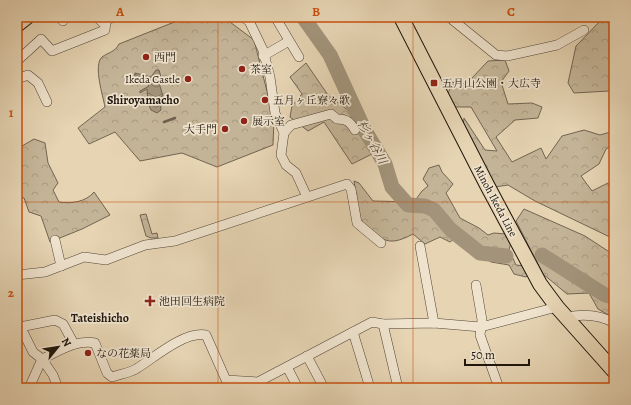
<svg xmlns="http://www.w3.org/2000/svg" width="631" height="405" viewBox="0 0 631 405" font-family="Alegreya,'Noto Serif JP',serif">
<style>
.forest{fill:url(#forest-crowns);stroke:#716452}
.water{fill:url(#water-waves);stroke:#6d614e}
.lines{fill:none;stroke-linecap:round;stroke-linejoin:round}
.stream{stroke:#6d614e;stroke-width:2.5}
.river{stroke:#a2937a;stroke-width:15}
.street-casing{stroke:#504536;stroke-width:10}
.primary-casing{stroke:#1e150c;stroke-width:16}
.street{stroke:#efe3ce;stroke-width:9}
.primary{stroke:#e6d4b3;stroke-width:14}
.grid{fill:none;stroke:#ca4f0c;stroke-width:1;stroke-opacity:0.55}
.poi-dot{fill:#8f2418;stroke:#efe3ce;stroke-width:1.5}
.labels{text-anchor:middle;stroke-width:3.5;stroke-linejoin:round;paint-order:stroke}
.poi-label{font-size:11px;fill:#1e150c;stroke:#efe3ce;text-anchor:start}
.street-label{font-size:11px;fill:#1e150c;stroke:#efe3ce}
.neighbourhood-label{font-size:12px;font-weight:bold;fill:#1e150c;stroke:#efe3ce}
.water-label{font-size:12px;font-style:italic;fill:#534738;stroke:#efe3ce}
.neatline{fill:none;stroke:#ca4f0c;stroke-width:1.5}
.grid-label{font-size:13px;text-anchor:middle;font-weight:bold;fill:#ca4f0c}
</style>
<defs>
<pattern id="forest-crowns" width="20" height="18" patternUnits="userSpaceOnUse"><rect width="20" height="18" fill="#c4b497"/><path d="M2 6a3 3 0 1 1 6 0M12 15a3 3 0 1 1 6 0" fill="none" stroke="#a89a81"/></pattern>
<pattern id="water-waves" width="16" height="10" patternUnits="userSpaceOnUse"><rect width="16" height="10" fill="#a2937a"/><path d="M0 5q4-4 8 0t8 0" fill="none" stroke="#837762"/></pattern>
</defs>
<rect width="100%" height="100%" fill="#e6d4b3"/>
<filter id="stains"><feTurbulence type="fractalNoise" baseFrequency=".005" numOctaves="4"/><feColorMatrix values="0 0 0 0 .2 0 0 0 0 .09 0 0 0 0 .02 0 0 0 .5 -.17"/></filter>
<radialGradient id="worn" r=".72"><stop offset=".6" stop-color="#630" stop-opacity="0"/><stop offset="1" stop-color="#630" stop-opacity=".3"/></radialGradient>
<g class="forest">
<path d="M187,17L226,19L254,40L274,119L273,145L217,167L182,153L140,161L115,132L89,144L78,128L105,107C103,96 93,65 102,57C109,52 115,52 119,44Z"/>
<path d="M604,17H614V96L609,91L574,93L568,83L576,46Z"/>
<path d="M505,60L509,71L501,82L508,104L532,103L542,107L538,118L515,120L496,137L512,162L541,148L546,159L562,136L584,130L600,135L614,131V144L606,149L599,164L581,176L592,191L608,183L614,195V239L535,201L508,185L495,187L463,126L464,118L485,150L497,151L471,107H453L447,97L452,82L461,85L472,78L488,61Z"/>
<path d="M306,63L328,95L349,111L372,154L352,164L324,122L308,131L290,117L292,106L302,94L290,77Z"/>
<path d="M34,139L45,143L48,163L58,183L53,190L59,202C71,204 86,202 94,192L110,215L82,229L50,242L41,216L29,212L24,198L17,197V149Z"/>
<path d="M439,165L442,172L453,184L446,193L460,218L479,228L488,235L494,233L506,234L511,242L509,250L516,265L525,266L530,273L526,277L514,274L509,265L491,262L455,238L450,242L440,237L425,244L413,234C385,249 382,238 360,221L354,181L359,183L373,201L414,202L422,191L428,186L423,179L429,168Z"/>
<path d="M524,209L585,236L614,255V318L598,309L589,293L567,294L543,274L516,221Z"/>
<path d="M146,214L152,234L157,233L158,238H151L146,236L140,215Z"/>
</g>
<path class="water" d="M156,70H159L161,77L158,80L163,96L160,98L161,110L157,113L151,110L148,103L147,89L140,93V91L149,86L145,77L134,80L135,73L151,77Z"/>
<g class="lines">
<path class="stream" d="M164,122L175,118"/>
<g class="river">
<path d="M303,17L330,55L364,129L385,164L392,187L408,205L425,206L434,210L451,230L480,253L506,256"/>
<path d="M542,255L605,295L614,297"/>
</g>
<defs>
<g id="street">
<path d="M60,17L63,21"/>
<path d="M97,17L105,25"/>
<path d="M242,17L249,21L263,50L270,77L275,113L284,133L281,155L286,165L296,173L307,197"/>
<path d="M277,17V20L299,57"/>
<path d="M449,17L496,55L507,56L557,45L584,30"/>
<path d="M263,56L289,41"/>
<path d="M17,61L41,39L52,51L105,30L106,21L113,17"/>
<path d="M17,79L28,75L38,83L47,102"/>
<path d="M284,133L291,125L331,114L337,119C347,119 350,122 355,130"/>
<path d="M55,240L61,266"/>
<path d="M420,246L434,323"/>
<path d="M17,275L45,272L84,257L106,260L145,245L175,241L347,184L351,189L357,223L381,243"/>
<path d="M476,285L482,320L480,335L499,388"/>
<path d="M567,317C583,314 600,315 614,323"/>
<path d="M17,320L33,352L42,359C59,351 77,339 95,343L107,373L112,377C120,374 129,373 136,369C154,358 184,331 206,335L226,380L258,382L372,322L383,324L434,323L481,327L557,307"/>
<path d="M383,324L398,388"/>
<path d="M20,327L55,320L63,324L74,344"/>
<path d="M353,332L370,388"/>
<path d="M307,356L324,388"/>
<path d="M42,359L53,375L58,388"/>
<path d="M287,367L298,388"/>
<path d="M29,388L42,359"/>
</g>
<g id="primary">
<path d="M401,17L487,185L540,284L557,307L614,371"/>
<path d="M17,25L27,17"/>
</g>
</defs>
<use href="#street" class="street-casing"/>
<use href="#primary" class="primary-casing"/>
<use href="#street" class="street"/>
<use href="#primary" class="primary"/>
</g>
<path class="grid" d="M218,17V388M413,17V388M17,202H614"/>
<g class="poi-dot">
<circle cx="146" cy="57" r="4"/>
<circle cx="242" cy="69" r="4"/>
<circle cx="188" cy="79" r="4"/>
<rect x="430" y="79" width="8" height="8" rx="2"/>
<circle cx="265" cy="100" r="4"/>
<circle cx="244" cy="121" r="4"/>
<circle cx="225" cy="129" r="4"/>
<path d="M148 295h4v4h4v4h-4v4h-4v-4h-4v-4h4z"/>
<circle cx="88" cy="353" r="4"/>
</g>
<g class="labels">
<g class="poi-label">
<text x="154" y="61">西門</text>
<text x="250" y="73">茶室</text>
<text x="180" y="83" text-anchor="end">Ikeda Castle</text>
<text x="442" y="87">五月山公園・大広寺</text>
<text x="273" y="104">五月ヶ丘寮々歌</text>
<text x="252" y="125">展示室</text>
<text x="217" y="133" text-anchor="end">大手門</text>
<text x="159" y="305">池田回生病院</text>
<text x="96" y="357">なの花薬局</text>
</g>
<g class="street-label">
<text transform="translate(496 201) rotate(62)" y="4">Minoh Ikeda Line</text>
</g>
<g class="neighbourhood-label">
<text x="143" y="104">Shiroyamacho</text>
<text x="100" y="322">Tateishicho</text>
</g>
<g class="water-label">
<text transform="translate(372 142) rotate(61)" y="4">杉ヶ谷川</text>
</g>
</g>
<rect width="631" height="405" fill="none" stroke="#e6d4b3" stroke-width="44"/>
<g transform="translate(58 347) rotate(60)" stroke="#efe3ce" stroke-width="3" paint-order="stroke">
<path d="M0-3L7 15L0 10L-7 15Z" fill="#1e150c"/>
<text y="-6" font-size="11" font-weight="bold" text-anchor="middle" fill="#1e150c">N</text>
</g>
<path d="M465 359v6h64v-6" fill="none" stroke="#1e150c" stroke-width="2"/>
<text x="471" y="359" font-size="12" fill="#1e150c" stroke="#efe3ce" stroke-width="3" paint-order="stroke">50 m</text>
<rect x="22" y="22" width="587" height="361" class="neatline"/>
<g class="grid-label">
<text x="120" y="16">A</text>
<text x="316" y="16">B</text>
<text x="511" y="16">C</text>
<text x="11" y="117">1</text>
<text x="11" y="297">2</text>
</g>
<rect width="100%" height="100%" filter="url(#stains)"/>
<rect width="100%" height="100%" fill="url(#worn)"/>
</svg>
